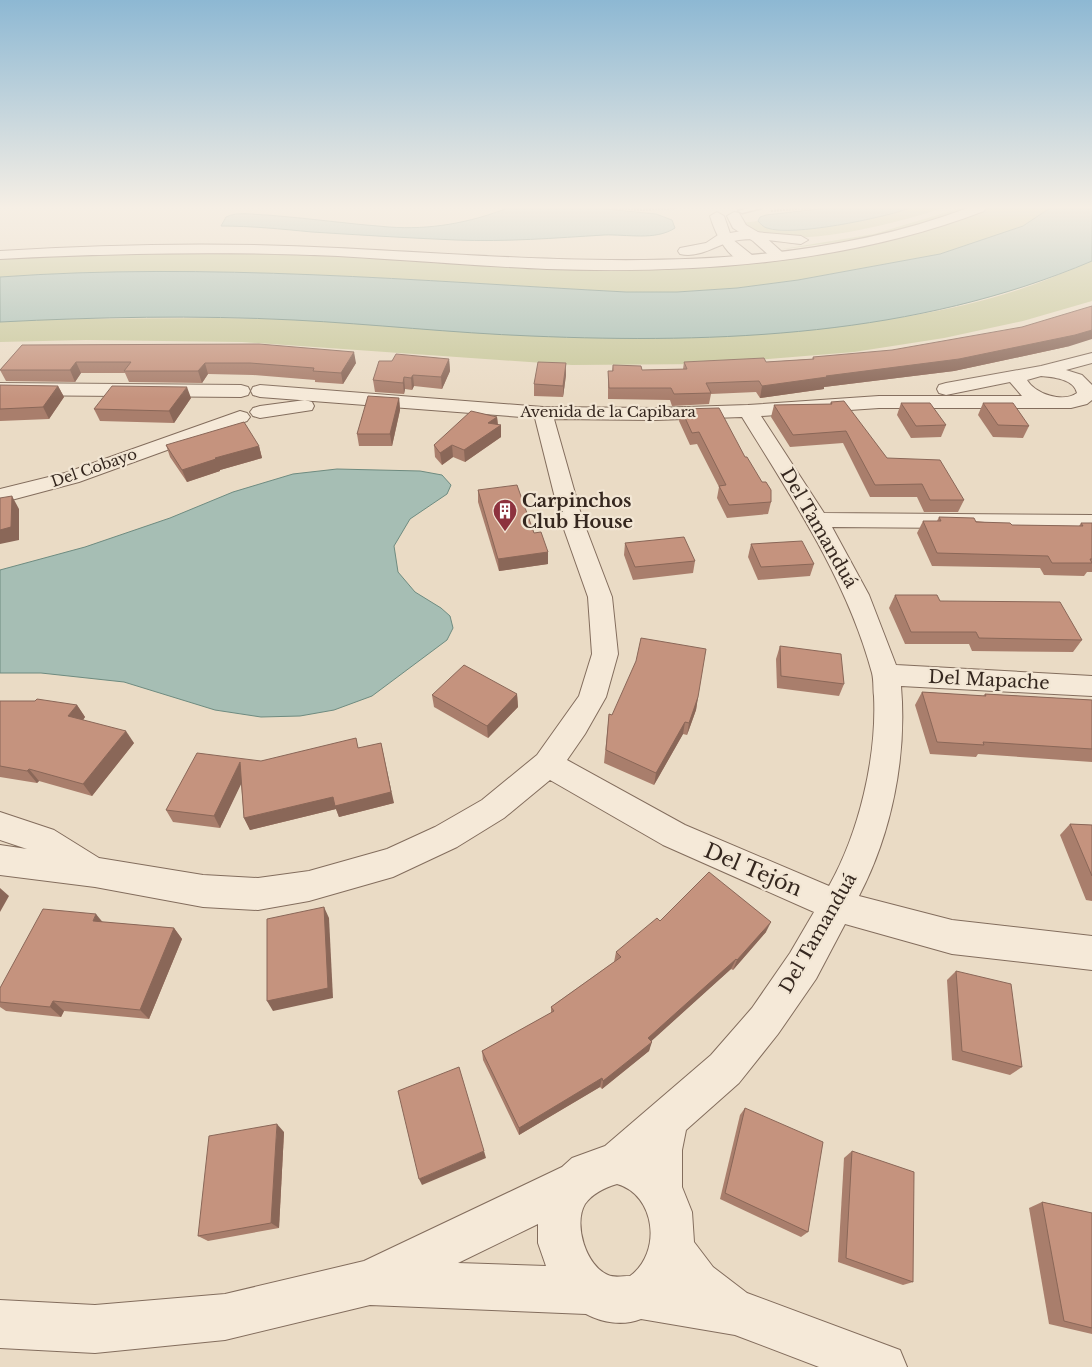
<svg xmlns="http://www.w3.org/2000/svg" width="1092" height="1367" viewBox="0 0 1092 1367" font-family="'Libre Baskerville',serif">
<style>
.green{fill:#c7c79a}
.water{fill:#a6beb4;stroke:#6e8b80}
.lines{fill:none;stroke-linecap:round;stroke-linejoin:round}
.service-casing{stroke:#836d5d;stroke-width:3}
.minor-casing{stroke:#836d5d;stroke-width:2}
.tertiary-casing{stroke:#836d5d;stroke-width:2}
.path{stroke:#836d5d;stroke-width:2;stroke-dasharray:2 1;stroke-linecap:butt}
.service{fill:#f5e9d8;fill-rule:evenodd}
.minor{fill:#f5e9d8;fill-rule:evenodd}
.tertiary{fill:#f5e9d8;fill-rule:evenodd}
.wall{fill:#a97e6c}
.shaded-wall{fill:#8a6758}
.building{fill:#c5937e;stroke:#8a6758}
.labels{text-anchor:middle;stroke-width:4.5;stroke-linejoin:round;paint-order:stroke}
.far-street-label{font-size:15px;fill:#35271f;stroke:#f2e6d4}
.poi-label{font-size:18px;font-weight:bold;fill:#35271f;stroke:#f2e6d4;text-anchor:start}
.street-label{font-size:18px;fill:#35271f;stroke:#f2e6d4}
.near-street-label{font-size:21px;fill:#35271f;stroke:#f2e6d4}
</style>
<rect width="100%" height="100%" fill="#eadbc5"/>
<g class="green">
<path d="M910,208H943C899,223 806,246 761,235C755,234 747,227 742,223L758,221C761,224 763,227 767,228C792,237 883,218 910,208Z"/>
<path d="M961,208H970L910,228L846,241L777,250L874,234Z"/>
<path d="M986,208H1050L1023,226L940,254L798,280L737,288L677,292H626C419,281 207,262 0,277V257L183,251L715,264L930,229L959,220Z"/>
<path d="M1092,261V301L1023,321L944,338L854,352L708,364L572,365L242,342L86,340L0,342V322L46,319L218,318L808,330C879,322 950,312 1018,290C1043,282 1067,271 1092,261Z"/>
</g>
<g class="water">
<path d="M508,208H596L656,214L672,220L675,228C655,241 627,234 604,235C555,238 506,242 456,240C408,238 360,235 312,232C281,229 251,226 221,226L226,217C238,211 254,215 267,215C308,218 348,224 389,227C430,230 469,223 508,208Z"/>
<path d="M828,208H910C883,218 792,237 767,228C763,227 761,224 758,221L760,217L766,215Z"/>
<path d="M1050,208H1092V261C916,336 720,344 531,336C452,333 373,324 294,320C196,315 97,317 0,322V277C207,262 419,281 626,292H677L737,288L798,280L940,254L1023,226Z"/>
<path d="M337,469L420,471L442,475L451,485L447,494L410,519L394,546L398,572L415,592L441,608L450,616L453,628L447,640L372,696L334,710L300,716L261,717L215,710L124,682L41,673H0V570L85,547L170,518L233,492L293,474Z"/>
</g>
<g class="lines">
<defs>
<path id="service" d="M748,208H762L742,213L738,211Z"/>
<g id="minor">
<path d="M717,212L724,216L732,239L752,255L754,258L752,261C730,267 715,233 710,216Z"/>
<path d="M734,212L739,213L746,225L763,235L782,252L784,255L782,258H772L753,241L733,228L727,216Z"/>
<path d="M1092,353V363L1066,370L1082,375L1092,385V400L1087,404L1071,408H879L761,416L824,513L1092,515V529L832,527L869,595L896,665L1092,676V696L901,686C907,756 892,833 859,896L952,920L1092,936V970L952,954L845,924L816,979L778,1034L739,1083L686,1130L682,1150V1187L692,1212L694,1242L713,1267L747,1293L900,1350L907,1367H819L735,1335L641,1319C623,1326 603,1323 586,1314L370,1305L225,1340L95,1353L0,1348V1300L95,1305L225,1294L364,1261L562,1167L572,1158L605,1146L711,1055L752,1008L790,953L814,912L663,845L550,780L504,818L457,847L393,877L309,901L258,910L203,907L95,887L0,875V845L27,849L0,840V812L54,830L99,858L203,875L258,878L309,871L387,849L435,827L482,800L537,755L579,696L592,654L588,597L560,518L535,418L260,397L253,395L251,391L253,387L260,385L543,407L655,408L748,405L879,396H1022L1010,382L946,395L939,393L937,389L939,385L946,383L1041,366ZM1041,376C1053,377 1074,379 1077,393C1063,403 1035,394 1027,380ZM742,417C792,498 847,580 872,673C874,681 873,689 874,696C877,757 859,833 829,886L685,825L567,760L585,734L606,697L618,654L612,597L582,518L554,419L655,420ZM617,1184C656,1195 662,1253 630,1276C623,1276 614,1278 608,1275C586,1266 573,1224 585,1204C593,1193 604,1188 617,1184ZM538,1224V1243L546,1266L458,1263Z"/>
<path d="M0,383L241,385L248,387L250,391L248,395L241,397L0,395Z"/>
<path d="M305,400L312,402L314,406L312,410L260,418L253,416L250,412L253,408L260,406Z"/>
<path d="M240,411L247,413L250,417L247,421L79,482L0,503V489L65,473Z"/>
</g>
<g id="tertiary">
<path d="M968,208H985L984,211C846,264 693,274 547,269C477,266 408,260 338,256C226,251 113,253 0,259V251C112,244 225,242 338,248C547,258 767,283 968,208Z"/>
<path d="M742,231L801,236L808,240L801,244C781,242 758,237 739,240C719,242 702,259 680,254L678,251L680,248L706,243L718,235Z"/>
</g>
</defs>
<use href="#service" class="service-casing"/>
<use href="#minor" class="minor-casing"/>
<use href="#tertiary" class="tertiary-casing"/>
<g class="path">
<path d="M613,208L641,210L676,208"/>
<path d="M771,211L810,208"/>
</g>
<use href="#service" class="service"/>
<use href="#minor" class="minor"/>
<use href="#tertiary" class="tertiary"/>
</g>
<g class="wall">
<path d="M22,345L356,363L343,384L315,382V380L253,375L208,374L202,383L129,382L125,373H81L75,382L6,381L0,370Z"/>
<path d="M1070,346L954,371L824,387V389L760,398L756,392L711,394L709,404L672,406L670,400L608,399V371H612L613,365L642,370L683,369L684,362H766L812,359L813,357Z"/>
<path d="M449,359L450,371L442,389L414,386L412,390L405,389L404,394L375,392L373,380L392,361Z"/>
<path d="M566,363V375L563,397L534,396V384Z"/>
<path d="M0,385L58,386L64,397L49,419L0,421Z"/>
<path d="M191,398L174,423L100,421L94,409Z"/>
<path d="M399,398L400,410L392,446H359L357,434Z"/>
<path d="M831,402L887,458L964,500L958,512H924L917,497H870L843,443L790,447L771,417L774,405L830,404Z"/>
<path d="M901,403L946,425L941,437L911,438L897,415Z"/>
<path d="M983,403L1029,426L1023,438L993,437L978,415Z"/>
<path d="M681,409L745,457L771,502L768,514L727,518L717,498L719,487L697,444L690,445L679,421Z"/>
<path d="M497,417L498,425H501V437L465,462L453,457L442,465L435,457L434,445Z"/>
<path d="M166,445L259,446L262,458L220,470V471L187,482L170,457Z"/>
<path d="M478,490L534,533L548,552V564L499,571L478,502Z"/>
<path d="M939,517L1012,525L1079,526L1081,523H1092V572H1087L1084,576L1044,575L1040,568L932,566L917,533L923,521H937Z"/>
<path d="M625,543L695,561L693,573L633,580L624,555Z"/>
<path d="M751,544L814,564L810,576L758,580L748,557Z"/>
<path d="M895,595L940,601L1082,640L1073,652L972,651L969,644H905L889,608Z"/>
<path d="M780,646L844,684L839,696L777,688L776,659Z"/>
<path d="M922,692L983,696L985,694L1092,700V762L978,754L976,757L930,754L915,705Z"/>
<path d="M517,694L518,707L488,738L434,707L432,695Z"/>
<path d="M698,697L696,710L687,735L683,734L654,785L604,763L609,714L612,715Z"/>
<path d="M0,701L77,705L85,717L83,720L134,743L92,796L39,781L37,783L0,777Z"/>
<path d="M359,748L394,803L339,817L336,809L250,830L244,818L241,783L220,828L173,822L166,810L261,761Z"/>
<path d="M1070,824L1092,825V901L1086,900L1060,835Z"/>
<path d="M660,921L766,932L733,970L731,969L651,1041L649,1051L602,1089L600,1087L519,1135L483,1060L482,1051L551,1013V1007L614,962L616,952Z"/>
<path d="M102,922L174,928L182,939L149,1019L64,1011L61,1017L6,1011L0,1007V988Z"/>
<path d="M956,971L1022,1067L1010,1075L952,1060L947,980Z"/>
<path d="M745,1108L808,1232L801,1237L720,1199L740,1115Z"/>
<path d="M284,1132L279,1228L208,1241L198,1236Z"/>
<path d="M852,1151L913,1282L903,1285L838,1262L844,1158Z"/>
<path d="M1042,1202L1092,1213V1334L1049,1324L1029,1208Z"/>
</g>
<g class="shaded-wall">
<path d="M1092,330V339L1070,346L954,371L824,387V389L760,398L762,386Z"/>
<path d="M354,352L356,363L343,384L341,373Z"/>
<path d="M449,359L450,371L442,389L441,377Z"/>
<path d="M76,362L81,373L75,382L70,370Z"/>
<path d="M205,363L208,374L202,383L198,371Z"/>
<path d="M566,363V375L563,397V386Z"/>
<path d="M413,375L414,386L412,390L411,378Z"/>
<path d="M404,377L405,389L404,394L403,383Z"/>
<path d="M58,386L64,397L49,419L43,407Z"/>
<path d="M187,387L191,398L174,423L169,411Z"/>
<path d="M399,398L400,410L392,446L390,434Z"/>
<path d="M497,417L498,427L501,425V437L465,462L464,450L488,423Z"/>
<path d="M452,445L453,457L442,465L440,453Z"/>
<path d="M259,446L262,458L220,470V471L187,482L182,470L215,458Z"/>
<path d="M12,496L19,509V540L0,544V530Z"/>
<path d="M548,552V564L499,571L498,559Z"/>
<path d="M517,694L518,707L488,738L487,726Z"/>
<path d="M698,697L696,710L687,735L689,723Z"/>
<path d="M77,705L85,717L77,729L68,716Z"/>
<path d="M685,722L683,734L654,785L656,773Z"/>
<path d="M126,731L134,743L92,796L83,784Z"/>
<path d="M381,743L394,803L339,817L336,809L250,830L244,818Z"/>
<path d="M240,762L246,774L220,828L214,816Z"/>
<path d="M29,769L39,781L37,783L27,771Z"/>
<path d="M0,888L9,896L0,912Z"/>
<path d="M324,907L329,918L333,998L273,1011L267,1001Z"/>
<path d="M96,914L105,925L93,921Z"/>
<path d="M771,922L766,932L733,970L737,960Z"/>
<path d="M174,928L182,939L149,1019L140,1010Z"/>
<path d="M736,959L731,969L646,1046L648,1038Z"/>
<path d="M53,1001L64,1011L61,1017L50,1007Z"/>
<path d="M652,1042L649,1051L602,1089L603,1081Z"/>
<path d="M602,1078L600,1087L519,1135V1128Z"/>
<path d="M277,1124L284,1132L279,1228L271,1223Z"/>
<path d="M484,1151L486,1158L422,1185L419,1179Z"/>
</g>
<g class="building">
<path d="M1092,306V330L1075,335L959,359L826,376L827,377L762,386L759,381L706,383L711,393L674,394L671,388H609L608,371H613V365L641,366L642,370L687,369L684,362L764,358L766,362L814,359L813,357L892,350L1022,327Z"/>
<path d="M259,344L354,352L341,373L313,371L314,368L250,363H205L198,371H124L131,362H76L70,370H0L22,345Z"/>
<path d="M396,354L449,359L441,377L413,375L411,378L404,377L403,383L373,380L379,361H392Z"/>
<path d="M538,362L566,363L563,386L534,384Z"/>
<path d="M0,385L58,386L43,407L0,409Z"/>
<path d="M112,386L187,387L169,411L94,409Z"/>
<path d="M368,396L399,398L390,434H357Z"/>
<path d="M844,401L887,458L940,460L964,500H930L922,484L875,485L846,431L793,435L774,405L832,404L831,402Z"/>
<path d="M901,403H930L946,425L916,426Z"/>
<path d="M983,403H1013L1029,426L998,425Z"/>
<path d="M719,408L745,457H747L762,482H766L771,490V502L729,505L719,486L726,485L699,432L692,433L681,409Z"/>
<path d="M471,411L497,417L488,423L501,425L464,450L452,445L440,453L434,445Z"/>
<path d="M244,422L259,446L215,458L216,459L182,470L166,445Z"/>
<path d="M517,485L534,533L541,532L548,552L498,559L478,490Z"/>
<path d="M12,496L11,527L0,530V498Z"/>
<path d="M939,517L974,518L976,522L1010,523L1012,525L1083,526L1081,523H1092V559H1090L1092,563H1052L1048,556L937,553L923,521H941Z"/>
<path d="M684,537L695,561L635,567L625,543Z"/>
<path d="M802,541L814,564L761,567L751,544Z"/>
<path d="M895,595H937L940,601L1060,602L1082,640L979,638L976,632H911Z"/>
<path d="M641,638L706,649L698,697L689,723L685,722L656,773L606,750L609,714L612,715L636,661Z"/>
<path d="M780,646L841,654L844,684L781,676Z"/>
<path d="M464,665L517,694L487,726L432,695Z"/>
<path d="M922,692L986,696L985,694L1092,700V749L983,742L984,745L937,742Z"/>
<path d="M37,699L77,705L68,716L126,731L83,784L29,769L27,771L0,766V701H35Z"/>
<path d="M356,738L358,748L381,743L391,792L335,806L333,797L244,818L240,762L214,816L166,810L197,753L261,761Z"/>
<path d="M1070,824L1092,825V876Z"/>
<path d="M709,872L771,922L737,960L736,959L648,1038L652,1042L603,1081L602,1078L519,1128L482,1051L554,1011L551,1007L621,957L616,952L657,918L660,921Z"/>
<path d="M324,907L328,988L267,1001V919Z"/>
<path d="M43,909L96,914L93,921L174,928L140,1010L53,1001L50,1007L0,1002V988Z"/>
<path d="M956,971L1011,984L1022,1067L962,1051Z"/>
<path d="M459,1067L484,1151L419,1179L398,1091Z"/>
<path d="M745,1108L823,1142L808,1232L725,1193Z"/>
<path d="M277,1124L271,1223L198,1236L209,1136Z"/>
<path d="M852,1151L914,1172L913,1282L846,1258Z"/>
<path d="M1042,1202L1092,1213V1328L1064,1321Z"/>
</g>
<linearGradient id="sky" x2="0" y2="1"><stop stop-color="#8db8d3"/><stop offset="0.52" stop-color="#f6efe5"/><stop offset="1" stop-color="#f6efe5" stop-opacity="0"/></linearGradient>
<rect width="1092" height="399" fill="url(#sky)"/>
<defs>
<symbol id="building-pin" viewBox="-11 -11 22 30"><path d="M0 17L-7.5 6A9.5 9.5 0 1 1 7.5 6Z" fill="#8d323e" stroke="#f2e6d4"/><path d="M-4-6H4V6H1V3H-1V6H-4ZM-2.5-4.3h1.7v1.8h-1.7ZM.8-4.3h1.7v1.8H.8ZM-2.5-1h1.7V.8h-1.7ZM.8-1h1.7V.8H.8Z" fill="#fff"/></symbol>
</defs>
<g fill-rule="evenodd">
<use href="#building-pin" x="491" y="497" width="28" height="38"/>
</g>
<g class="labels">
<g class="far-street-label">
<text x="608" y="417">Avenida de la Capibara</text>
<text transform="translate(94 468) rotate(-19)" y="5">Del Cobayo</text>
</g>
<g class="poi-label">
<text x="522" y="507">Carpinchos<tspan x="522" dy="21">Club House</tspan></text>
</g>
<g class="street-label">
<text transform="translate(819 528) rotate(60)" y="6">Del Tamanduá</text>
<text transform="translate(989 680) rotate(3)" y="6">Del Mapache</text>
<text transform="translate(818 933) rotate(-60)" y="6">Del Tamanduá</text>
</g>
<g class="near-street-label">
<text transform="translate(753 870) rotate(23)" y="7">Del Tejón</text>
</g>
</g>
</svg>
